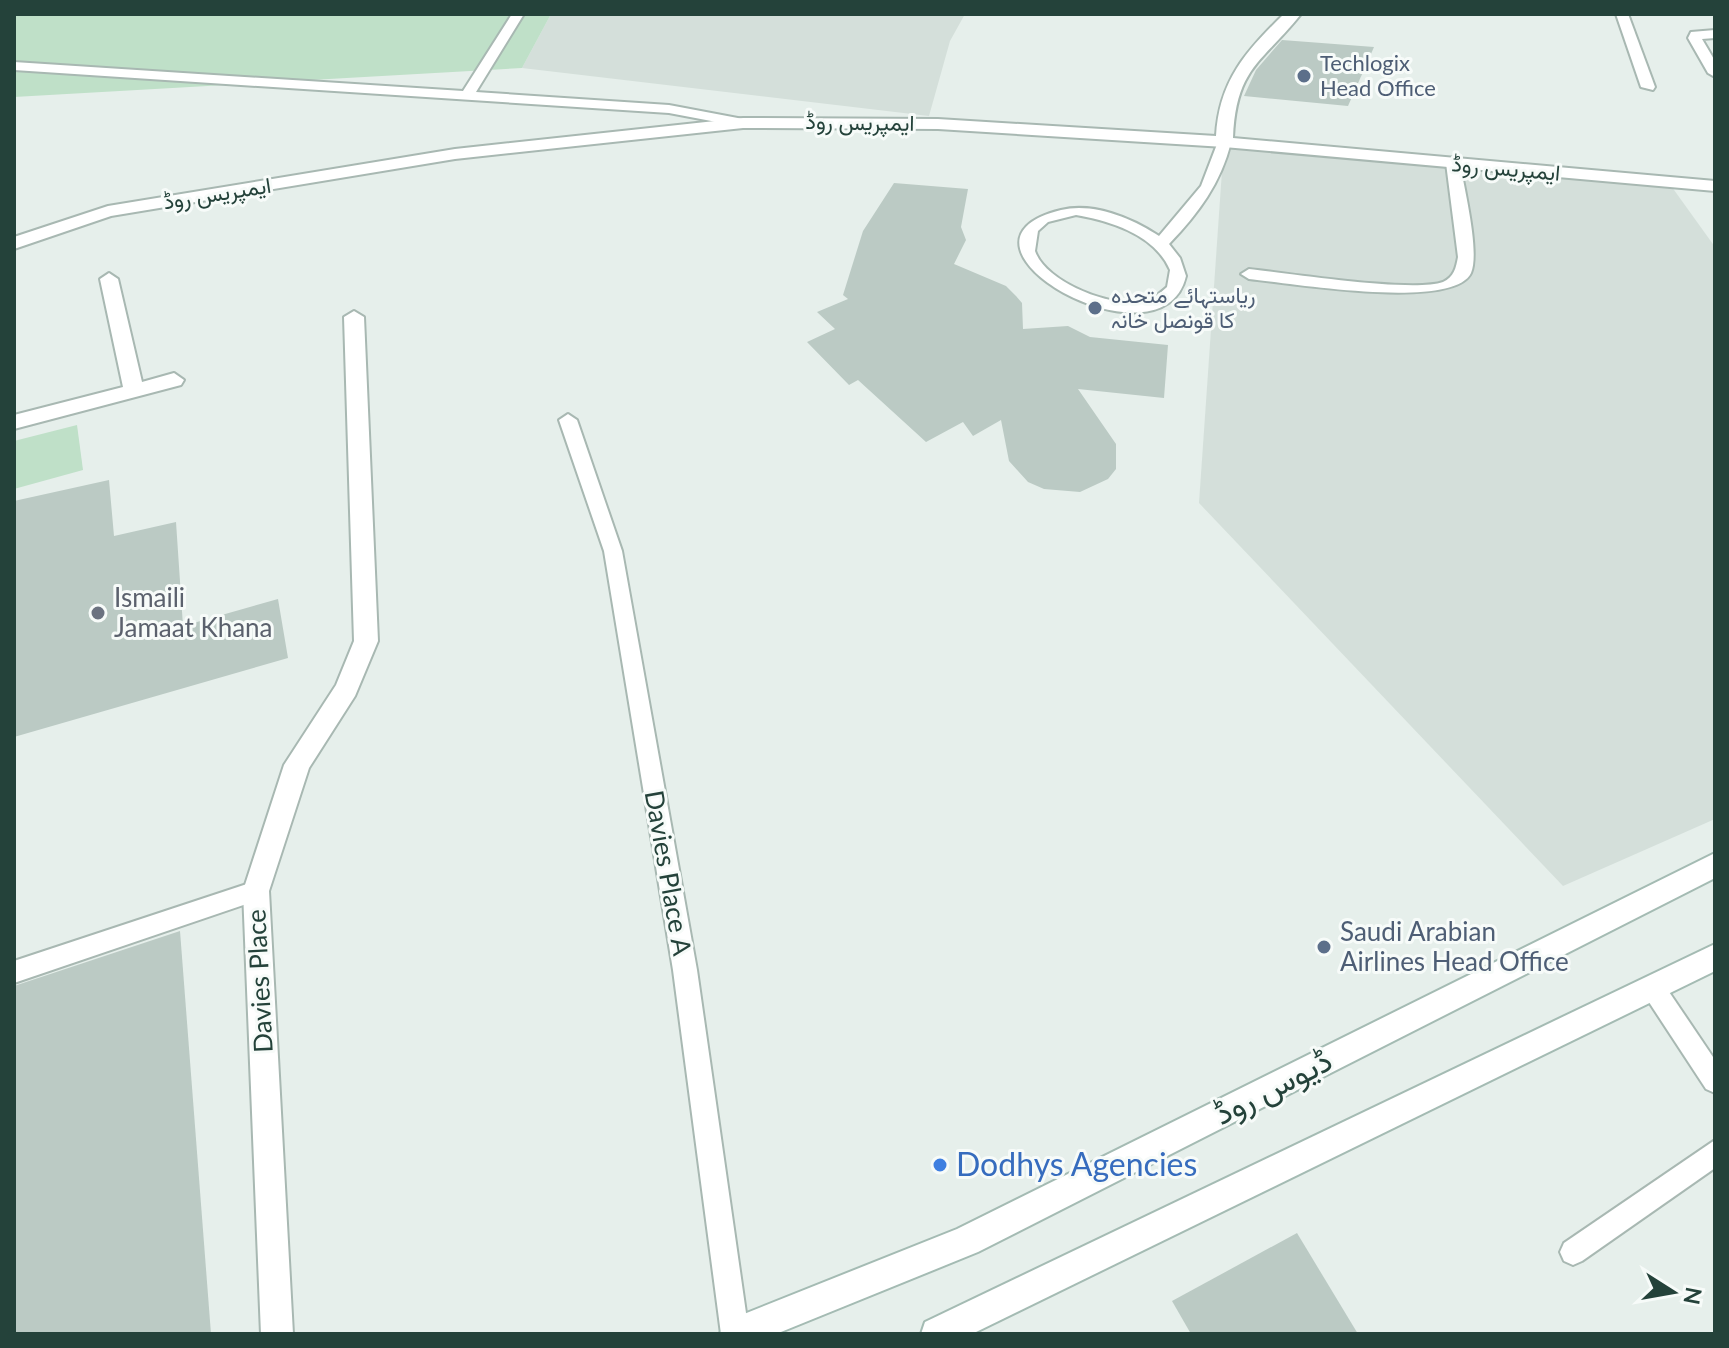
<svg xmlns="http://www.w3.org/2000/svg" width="1729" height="1348" viewBox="0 0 1729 1348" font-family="Lato,Vazirmatn,sans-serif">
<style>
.built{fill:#d4dfda}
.green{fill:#bfe0c8}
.building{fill:#bbcac4}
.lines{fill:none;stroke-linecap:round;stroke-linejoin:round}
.service-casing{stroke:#a8b8b2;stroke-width:4}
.minor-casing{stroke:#a8b8b2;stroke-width:4}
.secondary-casing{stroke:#a4bbb3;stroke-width:4}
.service{fill:#fff;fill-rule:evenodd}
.minor{fill:#fff;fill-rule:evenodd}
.secondary{fill:#fff;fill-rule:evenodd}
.service-dot{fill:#5c6f8a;stroke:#f7fbf9;stroke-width:3}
.worship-dot{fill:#6b7280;stroke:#f7fbf9;stroke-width:3}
.shop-dot{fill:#3f7fe0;stroke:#f7fbf9;stroke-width:3}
.labels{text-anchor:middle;stroke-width:6;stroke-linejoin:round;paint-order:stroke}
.far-service-label{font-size:22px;fill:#4e5e75;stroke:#f7fbf9;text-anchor:start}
.far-street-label{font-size:22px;fill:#24423a;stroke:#f7fbf9}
.worship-label{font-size:26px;fill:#5b616d;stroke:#f7fbf9;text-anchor:start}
.street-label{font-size:26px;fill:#24423a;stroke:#f7fbf9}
.service-label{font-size:26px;fill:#4e5e75;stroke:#f7fbf9;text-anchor:start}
.near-street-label{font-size:32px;fill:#24423a;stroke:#f7fbf9}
.near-shop-label{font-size:32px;fill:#366cbe;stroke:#f7fbf9;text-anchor:start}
</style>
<rect width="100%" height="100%" fill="#e6efeb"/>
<g class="built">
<path d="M551,14H965L950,41L929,116L522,68Z"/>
<path d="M1224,142L1669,183L1715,247V819L1563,886L1199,503Z"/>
</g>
<g class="green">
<path d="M14,14H551L522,68L14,97Z"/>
<path d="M77,425L83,470L14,489V441Z"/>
</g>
<g class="building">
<path d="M1282,40L1374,47L1348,106L1244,96L1256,70Z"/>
<path d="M894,183L968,189L961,227L966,240L954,264L1006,286L1016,296L1022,303L1023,329L1068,326L1090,337L1168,345L1164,398L1078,389L1116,444V469L1108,479L1080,492L1044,489L1028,482L1009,461L1001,420L973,436L963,422L926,442L858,380L849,385L807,342L835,329L817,312L848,299L843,295L863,231Z"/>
<path d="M109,480L114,536L176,522L183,626L278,599L288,658L14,737V501Z"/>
<path d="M180,931L211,1334H14V986Z"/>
<path d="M1297,1233L1358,1334H1191L1172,1301Z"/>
</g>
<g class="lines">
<defs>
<g id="service">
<path d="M512,14H524L476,92L669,105L743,119L750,123L743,127L669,113L14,70V62L463,91Z"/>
<path d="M1616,14H1628L1655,87L1653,90L1641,87Z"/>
<path d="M1715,30V38L1702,39L1715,61V77L1708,73L1688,38L1691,32Z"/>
<path d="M1219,139L1231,142C1221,183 1198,214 1169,244L1180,258L1186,276C1163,376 925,243 1061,210C1093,202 1132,218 1159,236L1201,186ZM1076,215C1111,221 1155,235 1170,270L1167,287C1160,293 1154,299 1145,301C1114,309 1046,283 1035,251L1038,231L1048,222Z"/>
<path d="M1453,159L1460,163C1464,188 1480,252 1471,273C1453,311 1288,283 1249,279L1241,274L1249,269C1287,273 1413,293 1443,282C1454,277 1456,268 1458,257L1446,163Z"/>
<path d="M568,414L577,420L622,551L697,970L749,1334H721L673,970L604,551L559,420Z"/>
<path d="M256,881L264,884L267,891L264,898L14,983V961Z"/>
<path d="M1653,977L1661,980L1715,1060V1093L1706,1089L1645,996L1641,988L1645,980Z"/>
<path d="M1715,1140V1168L1582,1261L1573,1265L1564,1261L1560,1252L1564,1243Z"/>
</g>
<g id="minor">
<path d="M1284,14H1301C1262,63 1236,67 1233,138L1715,181V191L1224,147L938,129L743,128L455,159L111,216L14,249V237L108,206L455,149L743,118L938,119L1216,136C1219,81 1246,51 1284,14Z"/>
<path d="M109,273L118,279L142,382L174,373L184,380L181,385L14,429V415L123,387L100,279Z"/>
<path d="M354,311L364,317L378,641L355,696L309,768L269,891L293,1334H261L243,891L284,765L336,685L354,641L344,317Z"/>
</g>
<g id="secondary">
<path d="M1715,853V878L978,1252L776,1334H720L724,1322L957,1229Z"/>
<path d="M1715,944V971L972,1334H921L925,1322Z"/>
</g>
</defs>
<use href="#service" class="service-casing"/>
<use href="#minor" class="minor-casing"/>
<use href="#secondary" class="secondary-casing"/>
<use href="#service" class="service"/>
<use href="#minor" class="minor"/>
<use href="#secondary" class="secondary"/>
</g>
<g class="service-dot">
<circle cx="1304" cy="76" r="8"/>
<circle cx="1095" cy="308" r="8"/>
<circle cx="1324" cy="947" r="8"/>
</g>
<circle class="worship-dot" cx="98" cy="613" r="8"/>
<circle class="shop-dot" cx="940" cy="1165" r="8"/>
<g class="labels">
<g class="far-service-label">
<text x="1320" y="71">Techlogix<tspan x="1320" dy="25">Head Office</tspan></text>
<text x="1111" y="303">ریاستہائے متحدہ<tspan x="1111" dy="25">کا قونصل خانہ</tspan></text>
</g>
<g class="far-street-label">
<text transform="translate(860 122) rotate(1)" y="8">ایمپریس روڈ</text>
<text transform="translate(1506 168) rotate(5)" y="8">ایمپریس روڈ</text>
<text transform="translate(217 193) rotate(-9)" y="8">ایمپریس روڈ</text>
</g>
<g class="worship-label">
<text x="114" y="607">Ismaili<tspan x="114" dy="30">Jamaat Khana</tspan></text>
</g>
<g class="street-label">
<text transform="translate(668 873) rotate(80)" y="9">Davies Place A</text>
<text transform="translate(260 981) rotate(-93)" y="9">Davies Place</text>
</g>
<g class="service-label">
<text x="1340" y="941">Saudi Arabian<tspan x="1340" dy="30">Airlines Head Office</tspan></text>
</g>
<g class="near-street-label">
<text transform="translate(1273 1087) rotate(-27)" y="11">ڈیوس روڈ</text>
</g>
<g class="near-shop-label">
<text x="956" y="1176">Dodhys Agencies</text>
</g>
</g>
<rect width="1729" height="1348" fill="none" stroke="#24423a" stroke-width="32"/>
<g transform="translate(1673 1292) rotate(101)" stroke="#f7fbf9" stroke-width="6" paint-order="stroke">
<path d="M0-6L14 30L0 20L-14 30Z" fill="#24423a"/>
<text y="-12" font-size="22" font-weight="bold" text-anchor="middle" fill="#24423a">N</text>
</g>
</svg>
